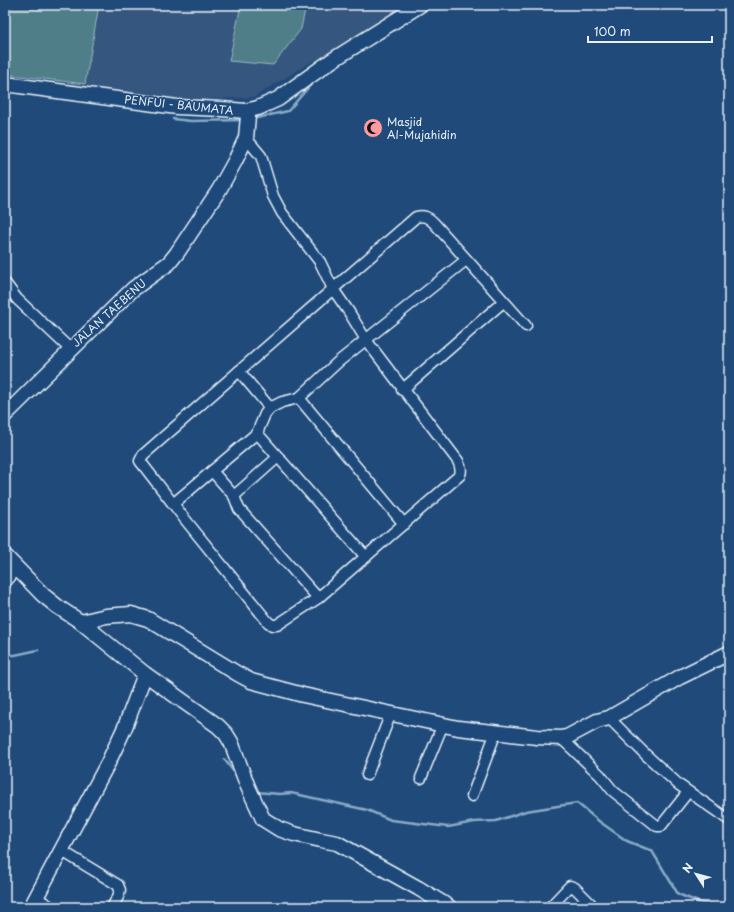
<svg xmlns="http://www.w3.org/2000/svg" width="734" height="912" viewBox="0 0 734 912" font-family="'Playpen Sans',sans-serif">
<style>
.built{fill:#36577f}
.green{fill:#507e88;stroke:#9cb8c0}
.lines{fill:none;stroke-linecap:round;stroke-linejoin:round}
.stream{stroke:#89abc7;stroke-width:2.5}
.street-casing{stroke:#e8f1f8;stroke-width:13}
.secondary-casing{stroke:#e8f1f8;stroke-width:17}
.street{stroke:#1f4a7a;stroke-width:10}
.secondary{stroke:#1f4a7a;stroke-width:14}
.labels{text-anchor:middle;stroke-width:3;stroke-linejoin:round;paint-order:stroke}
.street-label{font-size:11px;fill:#e8f1f8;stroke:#1f4a7a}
.poi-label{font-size:11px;fill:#e8f1f8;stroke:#1f4a7a;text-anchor:start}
</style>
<rect width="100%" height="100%" fill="#1f4a7a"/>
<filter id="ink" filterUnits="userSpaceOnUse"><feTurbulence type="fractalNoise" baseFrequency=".025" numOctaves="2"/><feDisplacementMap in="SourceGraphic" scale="8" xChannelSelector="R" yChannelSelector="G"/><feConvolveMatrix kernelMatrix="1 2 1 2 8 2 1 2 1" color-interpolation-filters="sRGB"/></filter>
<g filter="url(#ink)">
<path class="built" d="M5,5H412L337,54L309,63L254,97L195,100L146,95L5,73Z"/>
<g class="green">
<path d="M5,5H99L85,84L5,74Z"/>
<path d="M241,5H306L301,29L273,65L229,61Z"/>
</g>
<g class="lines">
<g class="stream">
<path d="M425,9L431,5"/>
<path d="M257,118L288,111L313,82"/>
<path d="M173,119L191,121L242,120"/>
<path d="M5,655H15L38,650"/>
<path d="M224,759L237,776"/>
<path d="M256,792L280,794L291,793L367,810L391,820L448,827L474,822L496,821L526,811L577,803L600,822L627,841L652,851L678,894L698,902L725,907"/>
</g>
<defs>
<g id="street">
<path d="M246,138L261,156L273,196L282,213L320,262L333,289L416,217C424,215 428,217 434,223L526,326"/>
<path d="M5,283L17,299L70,349"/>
<path d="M333,289L349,312L366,340L458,461C460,466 462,469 460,475L318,598L277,625H272L268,622L184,518L140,461L143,455Z"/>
<path d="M402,390L503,302"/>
<path d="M299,398L338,362L466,260"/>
<path d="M270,408L282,402L299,398L404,524"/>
<path d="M257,433L366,557"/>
<path d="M212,471L234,496L239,509L318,598"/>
<path d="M234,496L278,457"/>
<path d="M173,504L257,433L265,414L270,408L239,371"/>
<path d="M5,583L17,569"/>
<path d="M609,718L646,755L679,785L729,820"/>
<path d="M561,738L600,775L613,791L657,826H661L688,792"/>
<path d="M367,775L391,713"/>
<path d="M421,778L443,724"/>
<path d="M472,796L496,732"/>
<path d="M62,851L118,885L120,890L118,897L112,907"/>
<path d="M37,898L51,907"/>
<path d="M550,907L570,886L575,888L594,907"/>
</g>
<g id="secondary">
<path d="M5,84L177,107L222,109L245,111L258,108L278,99L331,61L420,5"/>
<path d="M5,415L133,289L169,263L177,253L219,190L235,161L246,138L248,116L245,111"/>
<path d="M5,556L43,595L58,607L81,622L145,674L218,726L226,734L231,742L248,787L263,819L279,829L294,834L321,840L337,843L418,888L449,907"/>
<path d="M81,622L106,616L131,614L148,619L238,674L251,681L303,695L458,728L537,737L561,738L567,737L597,721L609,718L680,677L729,653"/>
<path d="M31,907L108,763L125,727L145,674"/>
</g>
</defs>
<use href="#street" class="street-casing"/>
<use href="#secondary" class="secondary-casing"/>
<use href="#street" class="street"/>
<use href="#secondary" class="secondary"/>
</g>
</g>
<defs>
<symbol id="mosque-disc" viewBox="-11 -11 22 22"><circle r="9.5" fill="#ff9aa2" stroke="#1f4a7a"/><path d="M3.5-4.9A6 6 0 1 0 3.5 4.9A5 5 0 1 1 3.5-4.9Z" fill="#111"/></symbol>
</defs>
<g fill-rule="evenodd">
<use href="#mosque-disc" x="362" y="117" width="22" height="22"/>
</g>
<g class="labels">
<g class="street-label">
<text transform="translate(179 105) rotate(6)" y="4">PENFUI - BAUMATA</text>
<text transform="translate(109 313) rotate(-42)" y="4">JALAN TAEBENU</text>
</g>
<g class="poi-label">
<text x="387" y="126">Masjid<tspan x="387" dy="13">Al-Mujahidin</tspan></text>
</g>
</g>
<rect width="734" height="912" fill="none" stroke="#1f4a7a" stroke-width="20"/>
<rect x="10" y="10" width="714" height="892" fill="none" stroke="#e8f1f8" stroke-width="1.5" filter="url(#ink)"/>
<g transform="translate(696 874) rotate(306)" stroke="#1f4a7a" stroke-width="3" paint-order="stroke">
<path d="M0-3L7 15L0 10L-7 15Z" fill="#e8f1f8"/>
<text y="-6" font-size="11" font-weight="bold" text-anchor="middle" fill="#e8f1f8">N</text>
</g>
<path d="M588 36v6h124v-6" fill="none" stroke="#e8f1f8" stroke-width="2"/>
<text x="594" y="36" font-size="12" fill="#e8f1f8" stroke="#1f4a7a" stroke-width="3" paint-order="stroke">100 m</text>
</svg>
